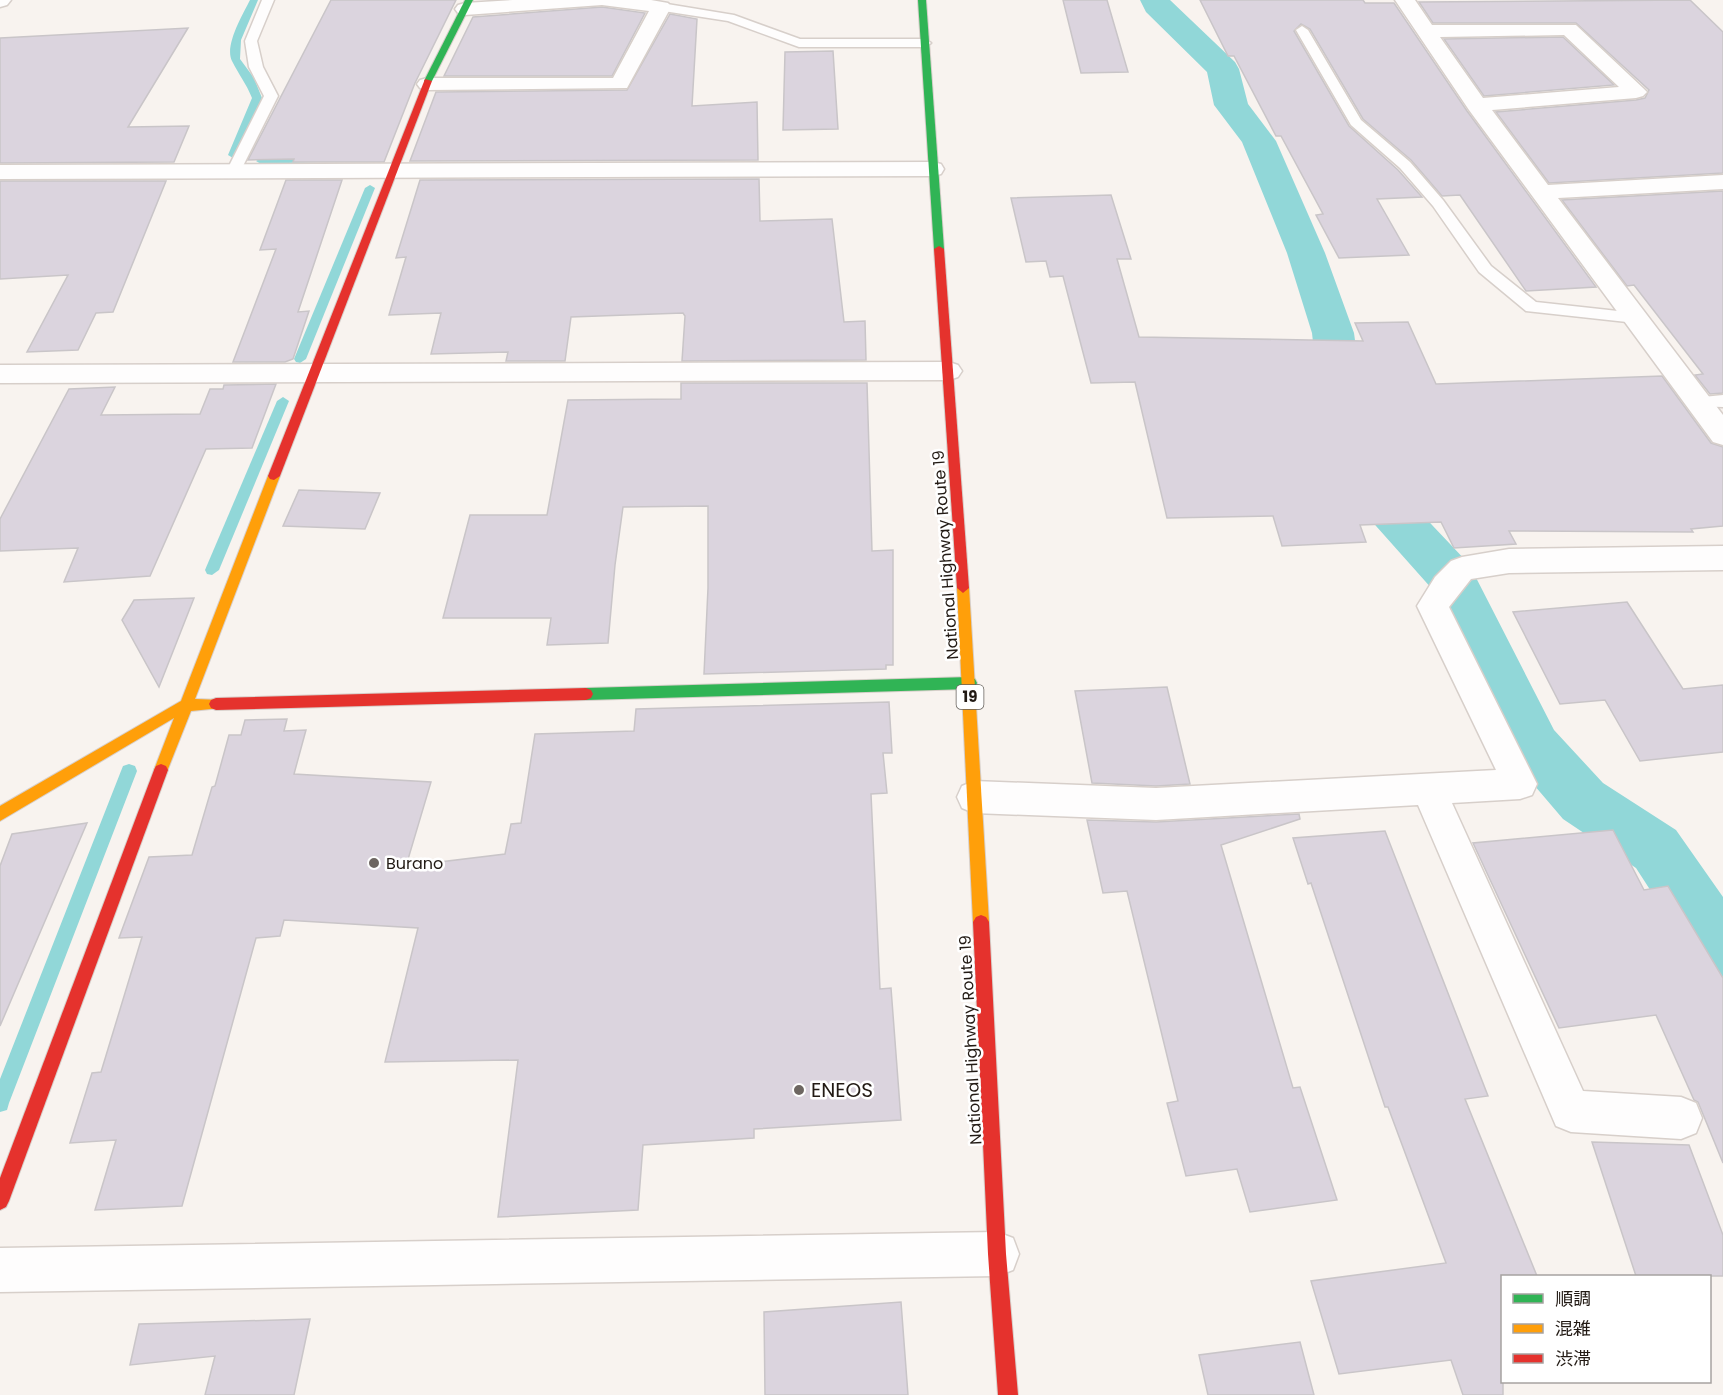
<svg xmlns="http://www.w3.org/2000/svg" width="1723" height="1395" viewBox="0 0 1723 1395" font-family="Poppins,'Noto Sans JP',sans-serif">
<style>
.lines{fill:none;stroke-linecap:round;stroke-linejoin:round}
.stream{fill:#91d7d8;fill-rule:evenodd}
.canal{fill:#91d7d8;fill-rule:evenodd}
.building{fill:#dbd4de;stroke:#c9c5c8;stroke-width:1.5}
.lane-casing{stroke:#d7cfca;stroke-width:3}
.street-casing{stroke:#d7cfca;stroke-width:3}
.fast-casing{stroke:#d7cfca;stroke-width:2}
.slow-casing{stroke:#d7cfca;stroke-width:2}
.jam-casing{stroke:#d7cfca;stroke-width:2}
.lane{fill:#fefdfd;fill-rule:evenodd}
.street{fill:#fefdfd;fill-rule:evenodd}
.fast{fill:#30b455;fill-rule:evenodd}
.slow{fill:#ff9f0a;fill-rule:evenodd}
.jam{fill:#e5322d;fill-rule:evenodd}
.poi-dot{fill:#6d6661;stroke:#fff;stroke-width:2}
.labels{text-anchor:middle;stroke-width:5;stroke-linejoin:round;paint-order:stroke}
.shield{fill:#fff;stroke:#645f5a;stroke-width:1.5}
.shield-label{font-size:15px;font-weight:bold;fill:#221a14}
.street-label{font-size:16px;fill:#221a14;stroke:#fff}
.poi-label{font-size:16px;fill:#221a14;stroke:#fff;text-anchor:start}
.near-poi-label{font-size:20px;fill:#221a14;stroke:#fff;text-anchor:start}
</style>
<rect width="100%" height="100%" fill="#f8f3ef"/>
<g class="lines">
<g class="stream">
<path d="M250,0H258L241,40L240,59L254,78L262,98L238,155L233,158L228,155L252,98C246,83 239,75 232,61C224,46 243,14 250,0Z"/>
<path d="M312,157L317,160L316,162L261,164L256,161L261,158Z"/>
<path d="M370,185L375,188L306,359L300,363L296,362L294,359L365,188Z"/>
<path d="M283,397L289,401L219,570L212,575L207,574L205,570L277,401Z"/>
<path d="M129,764L135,766L137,771L9,1103L7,1110L0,1112V1079L121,771L123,766Z"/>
</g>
<path class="canal" d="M1140,0H1170L1235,62L1239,69L1248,104L1276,141L1325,253L1354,333L1364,406L1396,487L1469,564L1554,730L1603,783L1676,830L1723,897V978L1702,970L1636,868L1563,819L1516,764L1433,590L1360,508L1353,496L1320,406L1312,333L1287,253L1242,142L1214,105L1207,72L1146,12Z"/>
</g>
<g class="building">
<path d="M331,0H456L415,83L384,162H293L294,159L248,160Z"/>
<path d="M1063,0H1107L1128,72L1081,73Z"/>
<path d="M1200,0H1363L1365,3H1394L1467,111L1596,287L1526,291L1460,195L1442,196L1411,160L1363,119L1310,29L1301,24L1294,31L1349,126L1398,170L1422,197L1377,199L1409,255L1339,258L1316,215L1323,214L1281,136H1276L1234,56H1228Z"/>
<path d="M1690,0L1723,32V173L1549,183L1496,112L1636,100L1645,98L1649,90L1576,23H1433L1419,2Z"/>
<path d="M602,7L645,13L612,76H444L473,17Z"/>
<path d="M670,14L697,19L692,106L757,102L758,160L410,161L436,92L627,90Z"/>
<path d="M188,28L128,127L189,126L174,162L0,163V38Z"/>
<path d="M1563,37L1614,85L1484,96L1444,39Z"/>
<path d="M833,51L838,129L783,130L785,52Z"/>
<path d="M759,179L760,221L832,219L844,322L865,321L866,360L682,361L685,316L683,313L571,317L565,361H506L508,352L431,354L441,313L389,315L406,257L396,258L420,180Z"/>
<path d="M286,180H342L298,312L309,311L293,359L285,362H233L276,249L260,250Z"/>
<path d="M0,181H166L113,312L96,313L78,350L27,352L68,275L0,279Z"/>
<path d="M1723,191V393L1710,394L1695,375L1703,374L1634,285L1627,286L1562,200Z"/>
<path d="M1111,195L1131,259H1117L1139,337L1363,341L1355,323L1408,322L1436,384L1662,376L1711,443L1723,447V526L1691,529L1693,532L1509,531L1516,544L1454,548L1441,522L1360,525L1366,542L1282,546L1273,516L1167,518L1135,382L1091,383L1063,276L1050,277L1046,261L1026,262L1011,198Z"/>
<path d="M681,383H867L872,551L893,550V665H886V669L704,674L708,588V506L623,507L615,565L608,643L547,645L551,618H443L470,515H547L568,400L681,399Z"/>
<path d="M276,384L252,448L206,449L150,576L64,582L78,548L0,551V519L69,389L115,387L101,415L200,414L210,389H223L224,385Z"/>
<path d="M299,490L380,493L365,529L283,526Z"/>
<path d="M194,598L159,687L122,620L134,600Z"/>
<path d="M1627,602L1683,689L1723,685V752L1640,761L1605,700L1560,704L1513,612Z"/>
<path d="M1167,687L1190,784L1156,786L1092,783L1075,691Z"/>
<path d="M889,702L892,753H883L887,793L871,794L880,989L891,988L901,1120L754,1129V1138L643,1145L638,1210L498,1217L518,1060L385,1062L418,928L284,920L280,936L256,938L182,1206L95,1210L116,1140L70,1143L92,1073L101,1072L142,937L119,938L149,857L192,855L212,787L215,786L229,735H241L245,720L287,719L284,731L306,730L294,774L431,782L406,866L505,854L511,824L521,823L535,734L634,731L636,709Z"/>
<path d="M1299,814L1300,819L1221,845L1293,1088L1300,1087L1337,1200L1250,1212L1237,1169L1186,1176L1167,1103L1178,1101L1127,891L1103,893L1087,820L1156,822Z"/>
<path d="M87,823L0,1026V866L12,834Z"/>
<path d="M1613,830L1644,890L1668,886L1723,978V1163L1698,1102L1694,1100L1656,1015L1559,1028L1473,843Z"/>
<path d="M1385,831L1488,1096L1465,1099L1537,1276H1503V1395H1463L1451,1360L1339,1374L1311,1281L1446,1263L1388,1107H1385L1311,883L1308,884L1293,838Z"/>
<path d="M1592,1142L1689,1145L1723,1235V1276H1636Z"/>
<path d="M901,1302L908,1395H765L764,1312Z"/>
<path d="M310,1319L294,1395H205L215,1356L130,1365L139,1324Z"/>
<path d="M1300,1342L1314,1395H1208L1199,1355Z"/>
</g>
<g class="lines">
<defs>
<g id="lane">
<path d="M262,0H274L257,41L263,67L278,96L241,170L234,174L227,170L264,96L249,67L245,41Z"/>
<path d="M661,3L734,15L800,39H925L931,43L925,47H799L728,21L657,10L655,7Z"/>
<path d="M1302,26L1308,30L1361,120L1410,162L1443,200L1491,266L1536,302L1636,313L1642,314L1644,318L1642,322L1636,323L1526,311L1479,272L1433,206L1400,168L1351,125L1296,30Z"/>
<path d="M1723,395V407L1693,406L1690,402L1693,398Z"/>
</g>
<g id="street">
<path d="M0,0H11L7,5L0,7Z"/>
<path d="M513,0H651L668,3L671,7L627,88L427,90L420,88L417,84L420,80L427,78H613L649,11L602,5L465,15L458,13L455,9L458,5L465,3Z"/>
<path d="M1395,0H1415L1432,25H1576L1643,88L1647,92L1643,96L1636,98L1492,110L1548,185L1723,175V189L1558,198L1723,415V445L1713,442L1469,110ZM1564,35L1619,87L1483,98L1440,37Z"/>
<path d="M933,162L941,164L944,169L941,174L933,176L0,179V165Z"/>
<path d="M949,362L958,365L962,371L958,377L949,380L0,383V365Z"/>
<path d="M1723,546V570L1509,573L1471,579L1449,607L1537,784L1532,795L1520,799L1452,803L1583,1091L1681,1097L1696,1103L1702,1118L1696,1133L1681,1139L1571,1132L1556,1126L1418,805L1156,820L974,813L962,808L957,797L962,786L974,781L1156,788L1496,770L1417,606L1435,577L1451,561L1462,557L1509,549Z"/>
<path d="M997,1232L1013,1238L1019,1254L1013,1270L997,1276L0,1292V1248Z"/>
</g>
<g id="fast">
<path d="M465,0H473L432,81L425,83L424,81Z"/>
<path d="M918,0H926L944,249L939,252L934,249Z"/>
<path d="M970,677L975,679L977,683L975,687L970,689L586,700L581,698L579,694L581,690L586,688Z"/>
</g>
<g id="slow">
<path d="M274,472L280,476L195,699L221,700L223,704L221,708L191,711L166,774L161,776L156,774L154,770L174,718L0,821V806L181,701L268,476Z"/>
<path d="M963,583L969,588L989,922L986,927L981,929L976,927L973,922L957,588Z"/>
</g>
<g id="jam">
<path d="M425,79L432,81L280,476L274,480L270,479L268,476Z"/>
<path d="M939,246L944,249L969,588L963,593L957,588L934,249Z"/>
<path d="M586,688L591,690L593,694L591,698L586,700L216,710L211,708L209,704L211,700L216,698Z"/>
<path d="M161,764L166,766L168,770L9,1201L6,1207L0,1210V1178L154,770L156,766Z"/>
<path d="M981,915L986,917L989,922L1006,1254L1018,1395H998L988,1254L973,922L976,917Z"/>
</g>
</defs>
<use href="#lane" class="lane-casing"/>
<use href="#street" class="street-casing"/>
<use href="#fast" class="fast-casing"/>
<use href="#slow" class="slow-casing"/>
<use href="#jam" class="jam-casing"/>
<use href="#lane" class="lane"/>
<use href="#street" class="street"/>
<use href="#fast" class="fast"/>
<use href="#slow" class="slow"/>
<use href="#jam" class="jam"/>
</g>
<g class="poi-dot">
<circle cx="374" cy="863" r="6"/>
<circle cx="799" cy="1090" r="6"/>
</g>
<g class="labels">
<rect class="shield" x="956.5" y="685" width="27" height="24" rx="4.5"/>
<g class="shield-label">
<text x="970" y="702">19</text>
</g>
<g class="street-label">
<text transform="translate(945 555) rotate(-94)" y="6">National Highway Route 19</text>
<text transform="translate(970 1040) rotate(-93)" y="6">National Highway Route 19</text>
</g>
<g class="poi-label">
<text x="386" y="869">Burano</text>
</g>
<g class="near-poi-label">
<text x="811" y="1097">ENEOS</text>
</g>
</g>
<rect x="1501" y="1275" width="210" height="108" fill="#ffffff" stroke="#a7a3a1" stroke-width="1.5"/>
<rect x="1513" y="1294" width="30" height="9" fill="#30b455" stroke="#a7a3a1" stroke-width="1.5"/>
<text x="1555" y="1305" font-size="18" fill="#221a14">順調</text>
<rect x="1513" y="1324" width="30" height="9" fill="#ff9f0a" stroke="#a7a3a1" stroke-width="1.5"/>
<text x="1555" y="1335" font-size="18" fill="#221a14">混雑</text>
<rect x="1513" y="1354" width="30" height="9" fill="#e5322d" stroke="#a7a3a1" stroke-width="1.5"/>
<text x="1555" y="1365" font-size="18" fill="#221a14">渋滞</text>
</svg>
